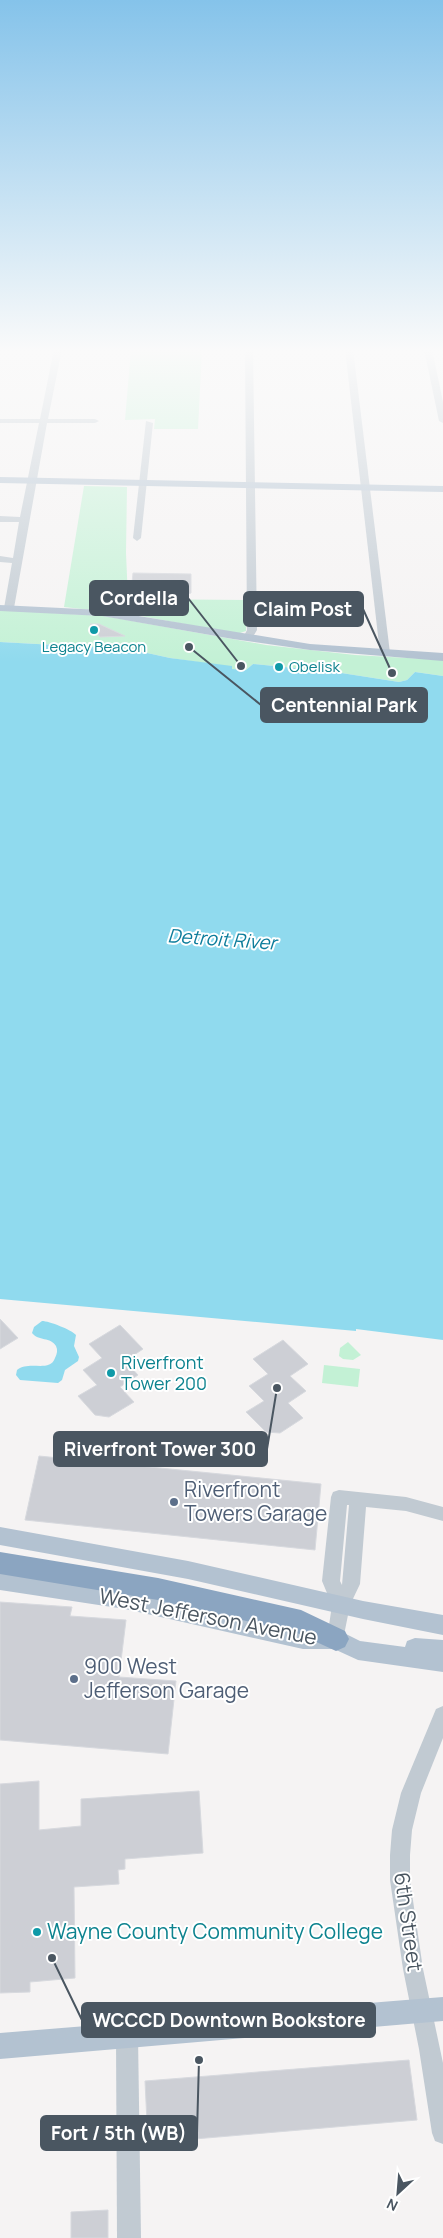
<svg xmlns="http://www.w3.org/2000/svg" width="443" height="2238" viewBox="0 0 443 2238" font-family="Manrope,sans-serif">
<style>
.green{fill:#c3f1d5}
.water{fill:#90daee}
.building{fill:#cdcfd5;stroke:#d7d9de}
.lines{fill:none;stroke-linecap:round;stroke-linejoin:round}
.minor{fill:#c1cad2;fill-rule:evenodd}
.major{fill:#b3c2d1;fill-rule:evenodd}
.highway{fill:#8ba5c1;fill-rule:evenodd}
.culture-dot{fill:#0f9aa8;stroke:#fff;stroke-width:2}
.service-dot{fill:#5c6f8a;stroke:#fff;stroke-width:2}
.labels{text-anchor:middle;stroke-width:4;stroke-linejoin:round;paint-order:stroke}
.far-culture-label{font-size:15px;fill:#0d838f;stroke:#fff}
.culture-label{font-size:18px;fill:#0d838f;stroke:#fff;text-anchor:start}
.water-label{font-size:19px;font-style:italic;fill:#0c7c9b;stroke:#fff}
.near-service-label{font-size:21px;fill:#4e5e75;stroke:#fff;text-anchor:start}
.near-street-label{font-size:21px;fill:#4a5661;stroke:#fff}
.near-culture-label{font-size:21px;fill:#0d838f;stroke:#fff;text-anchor:start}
.leader{fill:none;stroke:#4a5661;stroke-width:2}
.callout-dot{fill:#4a5661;stroke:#fff;stroke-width:2}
.callout{fill:#4a5661;stroke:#4a5661;stroke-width:2}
.callout-label{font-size:19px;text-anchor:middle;font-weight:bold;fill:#fff}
</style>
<rect width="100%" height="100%" fill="#f5f3f3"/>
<g class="green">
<path d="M131,349H202L198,429H154L155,419L125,420Z"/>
<path d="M84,486L127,487L126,553L128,599L247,600L246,631L237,634L136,615L64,607Z"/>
<path d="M0,610L104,616L266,645L355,655L443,660V676L415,672L407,680L399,682L335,672L253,664L246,670L231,669L232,667L170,658L129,649L0,642Z"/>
<path d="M348,1342L361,1355L353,1360L343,1359L339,1356L340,1348Z"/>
<path d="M324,1365L360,1369L358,1387L322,1383Z"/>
</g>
<g class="water">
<path d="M0,642L129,649L170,658L232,666V669L246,670L253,664L335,672L399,682L407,680L415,672L443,676V1340L356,1329V1331L0,1299Z"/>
<path d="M42,1321C49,1321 72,1330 76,1335L74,1346L79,1357L78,1361L65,1370L62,1380L58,1383L20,1380L16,1375L17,1370C29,1360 50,1373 55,1358C57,1354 58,1350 56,1346C51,1337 38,1341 32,1333L34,1327Z"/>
</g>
<g class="building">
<path d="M133,573L191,574V593L188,594V598L134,597V594L131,593Z"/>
<path d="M90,624H99L125,636L100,637Z"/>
<path d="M0,1319L18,1338L0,1349Z"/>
<path d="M120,1325L143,1349L125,1361L138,1375L120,1387L134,1402L109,1417L95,1415L78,1396L97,1385L83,1370L102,1358L89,1344Z"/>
<path d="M283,1340L308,1364L290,1376L306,1391L288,1403L303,1418L280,1433L266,1432L246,1412L264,1401L249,1386L268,1374L253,1359Z"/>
<path d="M39,1456L321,1484L315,1550L25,1520Z"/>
<path d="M0,1602L72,1607L70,1616L126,1620L119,1677L176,1681L168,1754L0,1740Z"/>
<path d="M39,1781V1830L81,1826V1799L199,1791L203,1853L125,1859V1869L118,1870L119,1884L74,1887L75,1978L30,1982V1992L0,1993V1784Z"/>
<path d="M409,2060L417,2120L148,2143L145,2081Z"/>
<path d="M108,2210V2238H71V2212Z"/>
</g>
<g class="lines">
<g class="minor">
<path d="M54,349H62L48,419H95L99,421L95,423H47L14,608L9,611L4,608L12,563L0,562V556L13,558L19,522H0V516L20,517L39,423H0V419H40Z"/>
<path d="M245,349H253L257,630L251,640L248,641L243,638L247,630Z"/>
<path d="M345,349H353L390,653L385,656L380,653Z"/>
<path d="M424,349H432L443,402V423L439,421Z"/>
<path d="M146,421L153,423L141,538L137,541L133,538Z"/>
<path d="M339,1490L406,1497L443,1507V1521L406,1511L366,1507L360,1584L350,1605L342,1645L336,1647L330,1645L327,1639L332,1605L322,1581L331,1497L333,1492ZM347,1505H349L342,1585L340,1581Z"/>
<path d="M443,1706V1738L421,1793L412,1830L410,1855V1880L423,1969L443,2063V2144L435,2141L432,2133L419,2049L403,1969L390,1880V1855L392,1830L401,1793L436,1709Z"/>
<path d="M127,2025L135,2028L138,2036L141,2238H117L116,2036L119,2028Z"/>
</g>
<g class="major">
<path d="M0,477L443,486V492L0,483Z"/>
<path d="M0,605L102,610L310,644L443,653V661L310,650L233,639L102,616L0,611Z"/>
<path d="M0,1527L188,1561L363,1601L443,1615V1635L363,1619L188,1579L0,1545Z"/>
<path d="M0,1572L125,1591L303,1629H336L360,1641L405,1647L407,1641L415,1638L443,1640V1672L358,1660L334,1649H303L125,1609L0,1590Z"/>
<path d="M443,1997V2021L0,2059V2033Z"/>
</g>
<path class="highway" d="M0,1552L158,1578L301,1610L345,1631L349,1639L345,1647L336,1651L297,1633L158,1600L0,1574Z"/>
</g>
<linearGradient id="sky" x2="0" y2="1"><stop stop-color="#85c3ea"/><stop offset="0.53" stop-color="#fafafa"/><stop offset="1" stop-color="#fafafa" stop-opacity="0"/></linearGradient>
<rect width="443" height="662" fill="url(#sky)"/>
<g class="culture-dot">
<circle cx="94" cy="630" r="5"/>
<circle cx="279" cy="667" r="5"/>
<circle cx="111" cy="1373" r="5"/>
<circle cx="37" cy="1932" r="5"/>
</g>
<g class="service-dot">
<circle cx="174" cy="1502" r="5"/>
<circle cx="74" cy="1679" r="5"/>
</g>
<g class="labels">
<g class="far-culture-label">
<text x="94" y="652">Legacy Beacon</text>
<text x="289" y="672" text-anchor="start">Obelisk</text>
</g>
<g class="culture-label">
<text x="121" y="1369">Riverfront<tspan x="121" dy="21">Tower 200</tspan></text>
</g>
<g class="water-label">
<text transform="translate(222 939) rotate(4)" y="7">Detroit River</text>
</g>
<g class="near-service-label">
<text x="184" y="1497">Riverfront<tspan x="184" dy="24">Towers Garage</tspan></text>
<text x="84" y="1674">900 West<tspan x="84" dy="24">Jefferson Garage</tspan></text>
</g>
<g class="near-street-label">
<text transform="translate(208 1617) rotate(11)" y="7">West Jefferson Avenue</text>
<text transform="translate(408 1922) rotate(82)" y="7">6th Street</text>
</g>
<g class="near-culture-label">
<text x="47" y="1939">Wayne County Community College</text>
</g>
</g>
<path class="leader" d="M241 666L188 598M392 673L363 609M189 647L261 705M277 1388L267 1449M52 1958L82 2020M199 2060L197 2133"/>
<g class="callout-dot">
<circle cx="241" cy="666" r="5"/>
<circle cx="392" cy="673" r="5"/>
<circle cx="189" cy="647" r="5"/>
<circle cx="277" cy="1388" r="5"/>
<circle cx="52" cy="1958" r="5"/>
<circle cx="199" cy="2060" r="5"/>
</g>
<g class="callout">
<rect x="90" y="581" width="98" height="34" rx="5"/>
<rect x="244" y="592" width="119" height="34" rx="5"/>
<rect x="261" y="688" width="166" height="34" rx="5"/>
<rect x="54" y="1432" width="213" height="34" rx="5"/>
<rect x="82" y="2003" width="293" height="34" rx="5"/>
<rect x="41" y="2116" width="156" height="34" rx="5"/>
</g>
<g class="callout-label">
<text x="139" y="605">Cordella</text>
<text x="303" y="616">Claim Post</text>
<text x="344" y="712">Centennial Park</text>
<text x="160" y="1456">Riverfront Tower 300</text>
<text x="229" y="2027">WCCCD Downtown Bookstore</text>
<text x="119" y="2140">Fort / 5th (WB)</text>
</g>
<g transform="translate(398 2193) rotate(206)" stroke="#ffffff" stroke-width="4" paint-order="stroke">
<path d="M0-4L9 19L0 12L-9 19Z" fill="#4a5661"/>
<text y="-8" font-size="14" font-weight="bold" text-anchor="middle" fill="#4a5661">N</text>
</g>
</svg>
